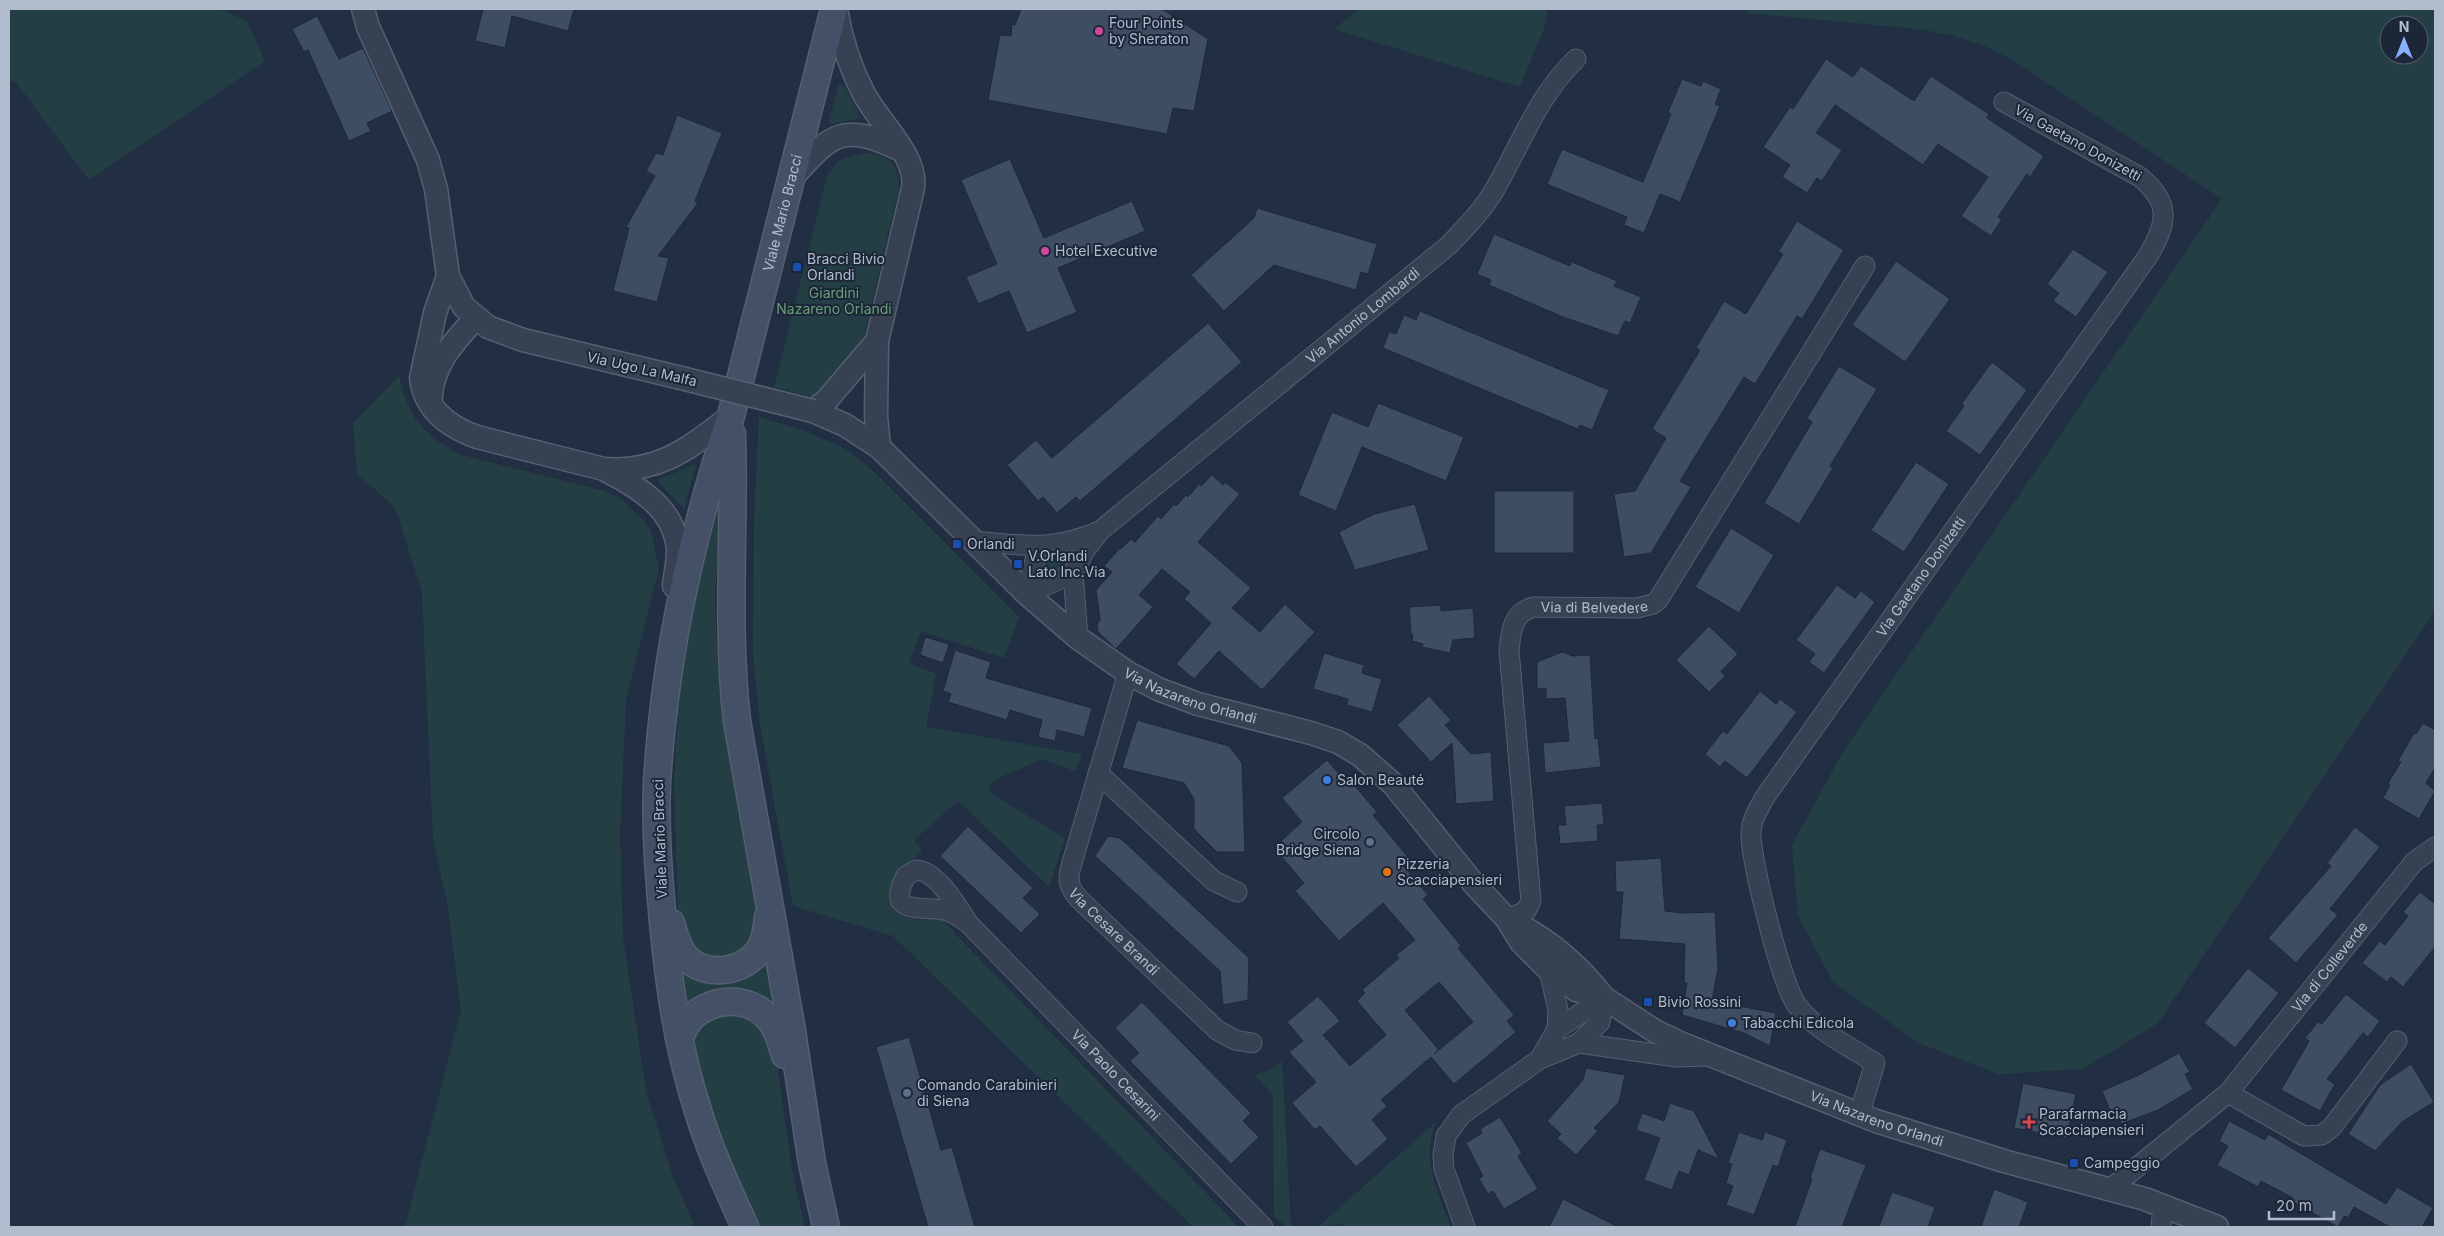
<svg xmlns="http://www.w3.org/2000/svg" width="2444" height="1236" viewBox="0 0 2444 1236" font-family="Inter,sans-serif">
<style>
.green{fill:#243f43;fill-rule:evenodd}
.building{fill:#3e4d62;stroke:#1e2839;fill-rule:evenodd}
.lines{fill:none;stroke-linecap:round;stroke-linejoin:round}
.minor-casing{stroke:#555f6f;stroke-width:21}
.tertiary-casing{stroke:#555f6f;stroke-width:25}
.secondary-casing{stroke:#555f6f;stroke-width:29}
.minor{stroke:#374152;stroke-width:19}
.tertiary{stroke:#374152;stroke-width:22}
.secondary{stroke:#445065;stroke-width:26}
.tertiary-bridge-casing{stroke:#555f6f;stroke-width:25;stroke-linecap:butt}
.tertiary-bridge{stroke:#374152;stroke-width:22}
.hotel-dot{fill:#d1479c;stroke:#1c2637;stroke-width:2}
.transit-dot{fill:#1a4fb4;stroke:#1c2637;stroke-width:2}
.shop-dot{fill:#3f7fe0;stroke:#1c2637;stroke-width:2}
.service-dot{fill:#5c6f8a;stroke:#1c2637;stroke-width:2}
.food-dot{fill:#e8710a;stroke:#1c2637;stroke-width:2}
.health-dot{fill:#e0444e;stroke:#1c2637;stroke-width:2}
.labels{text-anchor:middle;stroke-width:4;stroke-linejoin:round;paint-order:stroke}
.poi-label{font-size:14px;fill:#b3bccc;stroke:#1c2637;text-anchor:start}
.street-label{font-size:14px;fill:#b3bccc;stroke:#1c2637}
.park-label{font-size:14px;fill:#689f76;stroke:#1c2637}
</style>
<rect width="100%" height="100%" fill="#222f42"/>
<g class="green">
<path d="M9,9H220L247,21L265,61L89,180L16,82L9,80Z"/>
<path d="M1360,9H1548L1546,23L1520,87L1334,29Z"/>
<path d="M1748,9H2435V611L2158,1023L2083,1069L1998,1074L1919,1043L1833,982L1798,915L1792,845L1843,752L2222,199L2016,62L1985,46L1951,35L1918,29L1748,13ZM2389,25H2419V55H2389Z"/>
<path d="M839,84L844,86L861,118L830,124L829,120Z"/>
<path d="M862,153C887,154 899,162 899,188L862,345L817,398L774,387L827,175L838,161Z"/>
<path d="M399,376L405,398L416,420L433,438L458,454L604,491L620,498L642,519L651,531L659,568L626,700L620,834L623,937L646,1091L672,1174L695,1227H405L461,1010L448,906L433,840L422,592L395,507L357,474L353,423Z"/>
<path d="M759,417L803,430L848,450L875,473L1019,617L1004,658L921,631L909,663L936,674L926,727L1082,754L1075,771L1041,759L993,781L989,787L992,794L998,798L1065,838L1049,887L958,801L914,840L922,850C901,870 885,878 894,910C908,923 923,920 940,918L1239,1227H1193L893,936L793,906L760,724L753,654L754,520Z"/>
<path d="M696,464L684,509L657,480Z"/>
<path d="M712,502L722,504L715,596L718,668L731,770L760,917L752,944L726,961L696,953L678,913L674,780L682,649Z"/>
<path d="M1065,549L1072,556L1071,563L1049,576L1043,575L1040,572C1043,556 1051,552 1065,549Z"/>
<path d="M768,959L774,993L770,1000L693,1003L685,1001L680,977L684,975Z"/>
<path d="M717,1013L754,1015L775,1051L792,1169L805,1227H754L736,1188L692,1052C694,1032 701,1025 717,1013Z"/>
<path d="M1282,1061L1291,1227H1287L1274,1216L1273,1095L1255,1075L1271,1070Z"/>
<path d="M1436,1122C1420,1159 1438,1192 1451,1227H1347L1342,1224L1318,1227Z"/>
</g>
<g class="building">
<path d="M483,9H574L568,31L512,16L505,48L475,41Z"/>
<path d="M1021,9H1162L1208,39L1194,111L1173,108L1167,134L988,100L1000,35L1011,36L1012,24L1015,25Z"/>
<path d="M317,16L339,59L363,48L392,111L367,123L371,131L349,141L308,50L304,52L292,29Z"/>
<path d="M1826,59L1853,77L1861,66L1914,101L1931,76L1989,114L1987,118L2044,156L2030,177L2027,174L1998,217L2002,219L1991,236L1961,216L1988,177L1938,144L1923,165L1835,105L1816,133L1842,150L1822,181L1817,178L1807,193L1782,177L1790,165L1763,147L1790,107L1793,109Z"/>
<path d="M1682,79L1701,86L1703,81L1721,89L1715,104L1720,106L1680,202L1660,194L1644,233L1624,225L1627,217L1547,184L1562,149L1643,182L1671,114L1668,112Z"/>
<path d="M677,115L722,133L695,201L698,203L658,256L669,258L657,302L613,291L629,228L626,227L655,176L646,171L656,153L663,155Z"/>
<path d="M1010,159L1044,238L1132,201L1145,231L1058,268L1077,312L1027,333L1009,291L978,304L966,277L997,264L961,180Z"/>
<path d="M1257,208L1377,244L1368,274L1361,272L1356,290L1274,265L1224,311L1191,275L1254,218Z"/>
<path d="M1797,221L1844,250L1802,319L1797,316L1755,384L1744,377L1680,481L1691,487L1651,553L1624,557L1614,494L1635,491L1666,438L1652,429L1700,350L1696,348L1724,301L1746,314L1783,254L1778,252Z"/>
<path d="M1494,234L1570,266L1572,262L1617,281L1614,286L1641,297L1630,323L1625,321L1618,336L1563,317L1489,285L1491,280L1477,274Z"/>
<path d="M2073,249L2108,272L2076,317L2053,301L2059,293L2047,284Z"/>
<path d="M1896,261L1950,299L1905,362L1852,325Z"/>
<path d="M1420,311L1609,390L1592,430L1580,425L1578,429L1383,348L1389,332L1396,334L1404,315L1416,320Z"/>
<path d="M1208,323L1242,362L1080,501L1076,497L1057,513L1043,497L1038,501L1007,465L1036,440L1052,458Z"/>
<path d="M1992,362L2027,390L1980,455L1946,431L1964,406L1962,403Z"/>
<path d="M1839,366L1877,389L1830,466L1833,468L1799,524L1764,503L1812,422L1807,418Z"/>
<path d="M1378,403L1464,437L1446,481L1362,447L1336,511L1298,495L1332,412L1368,427Z"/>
<path d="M1916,462L1949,484L1904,552L1871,530Z"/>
<path d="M1212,475L1223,485L1225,482L1240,494L1198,542L1251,588L1232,608L1260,632L1285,604L1315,632L1262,690L1219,651L1194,679L1176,664L1211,623L1184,599L1190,592L1162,569L1139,595L1153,607L1116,649L1098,632L1097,624L1100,620L1096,590L1112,572L1104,566L1120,548L1121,549L1131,539L1135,542L1158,516L1161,519L1174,504L1176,506L1186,495L1188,497L1199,484L1201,486Z"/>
<rect x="1494" y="491" width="80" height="62"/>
<path d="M1415,504L1429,550L1355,570L1339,532L1374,514Z"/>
<path d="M1731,528L1774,555L1739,613L1695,587Z"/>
<path d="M1837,585L1855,598L1861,591L1875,602L1824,673L1809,662L1815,654L1796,640Z"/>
<path d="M1441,605V611L1473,608L1475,638L1453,640L1450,653L1422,647L1423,644L1412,641L1413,635L1411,634L1409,607Z"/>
<path d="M1709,626L1738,654L1721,671L1725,676L1709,692L1676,660Z"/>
<path d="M925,637L949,644L943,663L920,655Z"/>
<path d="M955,650L991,662L986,678L1092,708L1084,737L1057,730L1055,741L1038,737L1042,720L1010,710L1007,720L948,702L951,694L943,691Z"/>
<path d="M1562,652L1573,656L1590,655L1595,739L1598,738L1601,767L1545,773L1543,743L1569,741L1565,698L1546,699V688L1537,689V662Z"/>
<path d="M1324,653L1364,665L1362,673L1382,679L1372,712L1347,705L1348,699L1313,689Z"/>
<path d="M1760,691L1776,704L1780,699L1797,712L1747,778L1725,761L1720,767L1705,754L1723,731L1727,734Z"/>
<path d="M1429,696L1451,720L1445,725L1471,754L1491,752L1494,801L1456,804L1452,743L1431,762L1397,725Z"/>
<path d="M1137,720L1229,746L1242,763L1245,852H1217L1194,829V799L1184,783L1122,768Z"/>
<path d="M2423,723L2435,730V768L2426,783L2435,791L2419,819L2383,798L2390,785L2388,783L2401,762L2398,761L2414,733L2416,734Z"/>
<path d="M1327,760L1346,782L1350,780L1377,812L1373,815L1408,857L1401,863L1428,895L1423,899L1461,946L1458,948L1514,1015L1507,1021L1516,1032L1454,1084L1431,1057L1381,1100L1387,1106L1372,1120L1388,1139L1356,1167L1320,1126L1315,1130L1292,1103L1316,1082L1289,1052L1303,1041L1287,1022L1318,996L1340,1021L1323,1035L1350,1066L1386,1035L1357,1001L1365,993L1362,990L1399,958L1396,955L1415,940L1383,903L1339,941L1295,891L1304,883L1281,856L1289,850L1281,841L1302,822L1282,798ZM1439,982L1473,1022L1434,1054L1439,1050L1405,1010Z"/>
<path d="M1602,803L1604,825H1597L1598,841L1560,844L1558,825H1566L1564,806Z"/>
<path d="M968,826L1033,888L1023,898L1040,914L1021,933L940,856Z"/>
<path d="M2355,827L2380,847L2330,909L2338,915L2296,963L2268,938L2331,866L2327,863Z"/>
<path d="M1108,836L1120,838L1249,958L1248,1000L1223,1005L1220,971L1095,856Z"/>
<path d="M1661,858L1665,911L1683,913L1715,912L1718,968L1712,1001L1776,1013L1770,1046L1744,1033L1682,1015L1687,983H1684L1685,944L1619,939L1623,892H1616L1615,861Z"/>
<path d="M2420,892L2435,904V947L2403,987L2391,977L2387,982L2362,963L2380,941L2385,945L2408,916L2403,912Z"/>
<path d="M2248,968L2279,993L2235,1048L2204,1023Z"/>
<path d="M2346,994L2380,1021L2368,1037L2363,1033L2327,1079L2335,1084L2320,1111L2281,1090L2309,1041L2305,1038L2318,1022L2322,1024Z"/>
<path d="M1142,1002L1251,1113L1243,1121L1259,1137L1231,1164L1130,1061L1139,1053L1115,1028Z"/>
<path d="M909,1037L941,1150L952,1147L975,1227H928L876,1047Z"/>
<path d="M2179,1053L2190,1072L2185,1074L2193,1089L2158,1110L2121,1124L2118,1116L2113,1118L2102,1091L2139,1075Z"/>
<path d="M2411,1064L2434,1102L2402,1122L2375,1151L2348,1134L2380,1085Z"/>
<path d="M1586,1068L1625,1075L1619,1102L1594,1128L1598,1131L1576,1155L1557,1138L1561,1134L1547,1121L1583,1080Z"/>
<path d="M2023,1083L2076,1094L2067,1138L2014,1128Z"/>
<path d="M1670,1103L1694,1111L1719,1159L1698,1150L1689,1175L1679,1171L1672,1190L1644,1180L1660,1138L1636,1130L1642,1113L1664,1121Z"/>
<path d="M1500,1117L1522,1153L1518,1156L1538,1189L1504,1209L1493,1191L1488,1194L1479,1179L1483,1176L1466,1143L1482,1133L1480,1129Z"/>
<path d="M2229,1121L2265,1140L2268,1134L2386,1204L2397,1187L2433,1208L2422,1227H2390L2354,1207L2348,1218L2344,1216L2338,1227L2291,1201L2293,1198L2261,1181L2258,1187L2217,1165L2228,1146L2219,1141Z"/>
<path d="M1739,1132L1762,1140L1765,1132L1787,1140L1778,1167L1773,1165L1754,1215L1726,1205L1733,1186L1726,1183L1732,1164L1728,1163Z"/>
<path d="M1820,1149L1866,1165L1842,1227H1795L1812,1179L1810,1178Z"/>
<path d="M1994,1189L2028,1202L2019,1227H1981Z"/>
<path d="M1892,1192L1935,1207L1928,1227H1879Z"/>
<path d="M1563,1199L1618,1227H1549Z"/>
</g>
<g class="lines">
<defs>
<g id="minor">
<path d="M972,541C1024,545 1050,552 1100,531"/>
<path d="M1027,594L1073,573"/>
<path d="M1027,594L1038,547"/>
<path id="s1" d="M1078,638L1073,573L1085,550L1101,530L1449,245C1466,227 1483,210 1495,189C1521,144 1538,95 1576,59"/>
<path id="s2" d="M1128,673L1071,866C1067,880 1069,888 1079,899L1217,1030L1235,1040L1252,1043"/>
<path d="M1098,773L1214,881L1237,892"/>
<path id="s3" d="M1507,919L1526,911L1531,901L1509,650C1511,630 1513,612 1534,607L1637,608L1653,604L1658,600L1865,266"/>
<path id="s4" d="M968,923C960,918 953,912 944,910C920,906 885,915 906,876L916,870C936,870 958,907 968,923L1263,1227"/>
<path d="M1549,970L1558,1010L1557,1029"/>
<path d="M1579,1043L1600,1022L1604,998"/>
<path d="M1540,1059L1557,1029L1604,998"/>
<path d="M2228,1093L2304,1136L2322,1135L2332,1127L2397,1041"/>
<path id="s5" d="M1859,1115L1875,1063C1849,1046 1814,1030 1796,1004C1781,982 1750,859 1751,832C1752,818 1759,808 1765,797L2148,256C2168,222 2171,203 2140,177L2004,102"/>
<path id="s6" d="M2110,1189L2228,1093L2414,862L2435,847"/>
<path d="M1465,1227L1444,1169L1443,1155L1446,1136L1461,1115L1540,1059L1579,1043L1676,1057L1709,1056"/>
<path d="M2161,1227L2163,1205"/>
</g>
<g id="tertiary">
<path d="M363,9L368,27L428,160L436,189L448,276L464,307L488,327L523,340L677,377"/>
<path d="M836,9C841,39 849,65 863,92C877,121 918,155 913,188L877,341L876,416L879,447"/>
<path d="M789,181C830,136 840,120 901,150"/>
<path d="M448,276L435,313L421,378C425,410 449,427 477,437L604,469C660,473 689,448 731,416"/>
<path d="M431,396C433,364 455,340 476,318"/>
<path id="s7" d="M813,411L845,425L879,447L1027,594L1078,638L1128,673L1158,689L1198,704L1311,733L1338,742L1360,755L1393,784L1474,884L1507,919L1521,942L1549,970L1576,990L1604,998L1655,1031L1680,1043L1876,1121L2004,1161L2145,1199L2217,1227"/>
<path d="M813,411L826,401L877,341"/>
<path d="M607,471C639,487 676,510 678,551C678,563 675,575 674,586"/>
<path d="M1507,919C1546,937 1578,964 1604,998"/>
</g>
<g id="secondary">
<path d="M732,434C735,529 726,625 737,721L791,1025L812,1163L826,1227"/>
<path d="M671,923C674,932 676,943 682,952C699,979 745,975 761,947C766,938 767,927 768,917"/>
<path d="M679,1038C683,1031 686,1024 691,1018C713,997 750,995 770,1020C778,1029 781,1044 785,1055"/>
<path id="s8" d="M745,1227C728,1189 710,1151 698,1111C678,1049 669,986 663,922C659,877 655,830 657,784C664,659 691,535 731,416L834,9"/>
</g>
</defs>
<use href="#minor" class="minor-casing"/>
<use href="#tertiary" class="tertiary-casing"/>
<use href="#secondary" class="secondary-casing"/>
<use href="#minor" class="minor"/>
<use href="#tertiary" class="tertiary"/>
<use href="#secondary" class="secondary"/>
<defs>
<path id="tertiary-bridge" d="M677,377L813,411"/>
</defs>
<use href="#tertiary-bridge" class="tertiary-bridge-casing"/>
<use href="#tertiary-bridge" class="tertiary-bridge"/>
</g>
<g class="hotel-dot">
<circle cx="1099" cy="31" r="5"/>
<circle cx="1045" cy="251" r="5"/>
</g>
<g class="transit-dot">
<rect x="792" y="262" width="10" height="10" rx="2.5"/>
<rect x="952" y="539" width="10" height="10" rx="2.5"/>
<rect x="1013" y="559" width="10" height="10" rx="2.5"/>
<rect x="1643" y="997" width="10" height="10" rx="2.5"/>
<rect x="2069" y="1158" width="10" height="10" rx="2.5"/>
</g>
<g class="shop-dot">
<circle cx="1327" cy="780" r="5"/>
<circle cx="1732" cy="1023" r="5"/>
</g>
<g class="service-dot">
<circle cx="1370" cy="842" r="5"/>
<circle cx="907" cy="1093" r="5"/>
</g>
<circle class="food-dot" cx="1387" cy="872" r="5"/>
<path class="health-dot" d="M2026.5 1114.5h5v5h5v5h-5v5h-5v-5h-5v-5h5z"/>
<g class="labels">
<g class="poi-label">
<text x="1109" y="28">Four Points<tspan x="1109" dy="16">by Sheraton</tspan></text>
<text x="1055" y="256">Hotel Executive</text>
<text x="807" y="264">Bracci Bivio<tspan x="807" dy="16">Orlandi</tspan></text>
<text x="967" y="549">Orlandi</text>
<text x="1028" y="561">V.Orlandi<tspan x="1028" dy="16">Lato Inc.Via</tspan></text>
<text x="1337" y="785">Salon Beauté</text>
<text x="1360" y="839" text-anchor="end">Circolo<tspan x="1360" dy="16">Bridge Siena</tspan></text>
<text x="1397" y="869">Pizzeria<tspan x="1397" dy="16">Scacciapensieri</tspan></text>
<text x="1658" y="1007">Bivio Rossini</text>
<text x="1742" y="1028">Tabacchi Edicola</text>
<text x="917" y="1090">Comando Carabinieri<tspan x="917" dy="16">di Siena</tspan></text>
<text x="2039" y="1119">Parafarmacia<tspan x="2039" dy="16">Scacciapensieri</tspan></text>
<text x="2084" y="1168">Campeggio</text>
</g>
<g class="street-label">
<text transform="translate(2078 143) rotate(29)" y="5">Via Gaetano Donizetti</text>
<text dy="5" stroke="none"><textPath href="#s8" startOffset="1042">Viale Mario Bracci</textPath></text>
<text dy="5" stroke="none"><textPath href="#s1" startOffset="455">Via Antonio Lombardi</textPath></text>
<text transform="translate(642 369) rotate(13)" y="5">Via Ugo La Malfa</text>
<text dy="5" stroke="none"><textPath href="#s5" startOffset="640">Via Gaetano Donizetti</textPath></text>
<text dy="5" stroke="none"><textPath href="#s3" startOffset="398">Via di Belvedere</textPath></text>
<text dy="5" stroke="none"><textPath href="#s7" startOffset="479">Via Nazareno Orlandi</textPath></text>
<text transform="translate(660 839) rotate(-92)" y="5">Viale Mario Bracci</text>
<text dy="5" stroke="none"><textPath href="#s2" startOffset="285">Via Cesare Brandi</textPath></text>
<text dy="5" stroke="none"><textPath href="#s6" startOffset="314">Via di Colleverde</textPath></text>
<text dy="5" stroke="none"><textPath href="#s4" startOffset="399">Via Paolo Cesarini</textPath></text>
<text dy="5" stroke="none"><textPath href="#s7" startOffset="1309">Via Nazareno Orlandi</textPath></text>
</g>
<g class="park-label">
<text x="834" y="298">Giardini<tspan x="834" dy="16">Nazareno Orlandi</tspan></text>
</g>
</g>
<rect width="2444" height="1236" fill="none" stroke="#b3bccc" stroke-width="20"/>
<g transform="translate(2404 40)"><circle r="24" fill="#1c2637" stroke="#586273"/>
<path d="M0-4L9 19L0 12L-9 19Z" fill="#85b1ff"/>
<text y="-8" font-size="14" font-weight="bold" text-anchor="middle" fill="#b3bccc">N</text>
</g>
<path d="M2269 1211v8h65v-8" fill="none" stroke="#b3bccc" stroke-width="2.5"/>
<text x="2276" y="1211" font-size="15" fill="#b3bccc" stroke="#1c2637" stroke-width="4" paint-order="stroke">20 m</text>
</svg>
